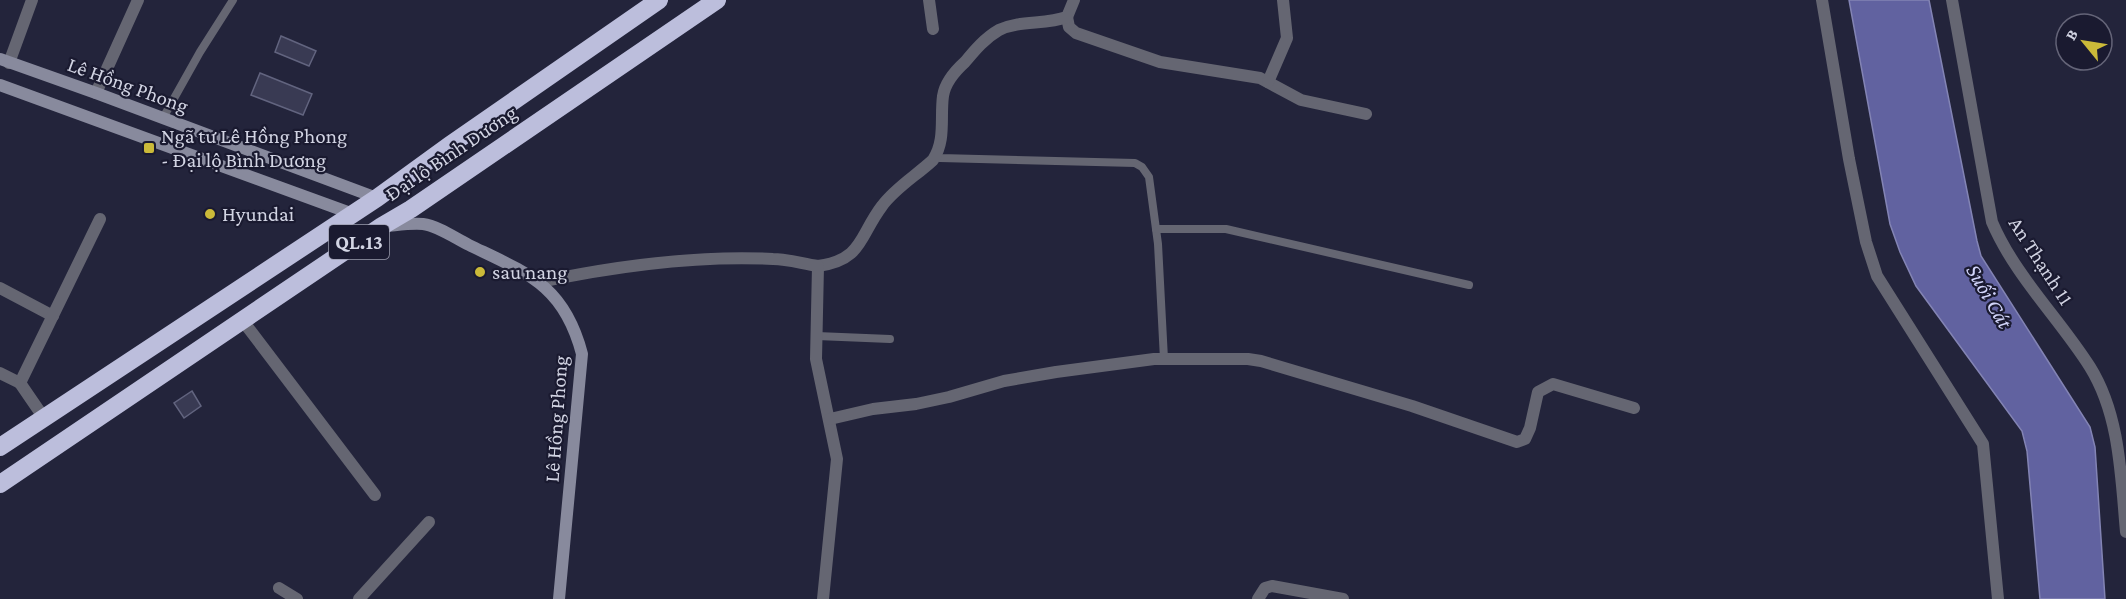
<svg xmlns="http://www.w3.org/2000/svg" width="2126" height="599" viewBox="0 0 2126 599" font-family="'Crimson Pro',serif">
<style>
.water{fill:#6162a0;stroke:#8384b4;stroke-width:1.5}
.building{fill:#393a53;stroke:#62647f;stroke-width:1.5}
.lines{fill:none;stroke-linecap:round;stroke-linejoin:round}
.lane{stroke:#656672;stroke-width:8}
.street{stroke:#656672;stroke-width:12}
.secondary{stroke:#888a9d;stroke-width:12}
.highway{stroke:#bcbedc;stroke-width:18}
.poi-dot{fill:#cbba39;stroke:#1a1a30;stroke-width:2}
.labels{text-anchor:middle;stroke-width:4.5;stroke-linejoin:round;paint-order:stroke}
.shield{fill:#1a1a30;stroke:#9b9cad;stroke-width:1.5}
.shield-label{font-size:20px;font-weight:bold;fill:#d2d4e3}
.street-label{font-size:21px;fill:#d2d4e3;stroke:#1a1a30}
.poi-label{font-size:21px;fill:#d2d4e3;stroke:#1a1a30;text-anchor:start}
.water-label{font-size:22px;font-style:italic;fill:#d2d5fa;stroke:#1a1a30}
</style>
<rect width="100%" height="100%" fill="#23243b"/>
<path class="water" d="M1849,0H1929L1977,241L1981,256L2090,427L2095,447L2105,599H2040L2027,451L2022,431L1916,286L1900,252L1890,224Z"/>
<g class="building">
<path d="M281,36L316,51L309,66L275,52Z"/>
<path d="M260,73L312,94L303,115L251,95Z"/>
<path d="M192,391L201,406L184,418L174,403Z"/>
</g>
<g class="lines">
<g class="lane">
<path d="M163,118L200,52L233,0"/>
<path d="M935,156L940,158L1135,163L1142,167L1149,177L1158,244L1164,359"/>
<path d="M1156,229H1226L1469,285"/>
<path d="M817,336L890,339"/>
</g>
<g class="street">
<path d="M929,0L933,29"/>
<path d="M1822,0L1849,159L1866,242L1877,276L1983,444L1998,599"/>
<path d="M1952,0L1992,222C2015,276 2059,318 2090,367C2120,415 2121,477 2126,532"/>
<path d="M1067,17L1069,27L1076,33L1160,62L1260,78L1301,100L1366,114"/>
<path d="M9,63L32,0"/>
<path d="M1268,82L1287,38L1283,0"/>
<path d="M96,93L138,0"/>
<path d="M818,266C863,260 859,236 882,206C895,188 917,175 933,160C946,140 940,118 943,96C945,83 955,71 965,62C975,50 985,38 999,30C1020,20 1045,25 1067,17L1074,0"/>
<path d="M540,282C616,266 695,255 773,259C788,259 803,264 818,266L816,359L837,459L823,599"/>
<path d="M0,288L53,316"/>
<path d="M243,321L375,495"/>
<path d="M0,373L20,383"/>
<path d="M44,418L20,383L100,219"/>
<path d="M830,419L873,409L916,404L949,397L1004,381L1056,372L1154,359H1248L1261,361L1412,406L1517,442L1525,439L1530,428L1538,392L1553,384L1634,408"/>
<path d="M279,588L297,599"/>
<path d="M359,599L429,522"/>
<path d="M1258,599L1265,588L1272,586L1343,599"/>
</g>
<g class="secondary">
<path d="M0,59L96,93L377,198"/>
<path d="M0,85L353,214"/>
<path d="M386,226C398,225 411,223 423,224C438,226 455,238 469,245C527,273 564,285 582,354L559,599"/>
</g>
<g class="highway">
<path d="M0,447L377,198L450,145L659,0"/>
<path d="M0,484L382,226L411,209L717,0"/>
</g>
</g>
<g class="poi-dot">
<rect x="143" y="142" width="12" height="12" rx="3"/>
<circle cx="210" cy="214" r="6"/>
<circle cx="480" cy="272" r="6"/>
</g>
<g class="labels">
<rect class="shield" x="329" y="225" width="60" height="34" rx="4.5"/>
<g class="shield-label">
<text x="359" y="249">QL.13</text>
</g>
<g class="street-label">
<text transform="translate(128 85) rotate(20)" y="7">Lê Hồng Phong</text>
<text transform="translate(451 153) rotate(-34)" y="7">Đại lộ Bình Dương</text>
<text transform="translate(2041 261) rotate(57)" y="7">An Thạnh 11</text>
<text transform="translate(556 419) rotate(-86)" y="7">Lê Hồng Phong</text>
</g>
<g class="poi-label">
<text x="161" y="143">Ngã tư Lê Hồng Phong<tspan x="161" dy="24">- Đại lộ Bình Dương</tspan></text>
<text x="222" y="221">Hyundai</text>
<text x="492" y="279">sau nang</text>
</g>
<g class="water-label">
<text transform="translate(1990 296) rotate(60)" y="8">Suối Cát</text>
</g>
</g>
<g transform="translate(2084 42) rotate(300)"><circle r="28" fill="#1a1a30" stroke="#646478" stroke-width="1.5"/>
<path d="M0-4.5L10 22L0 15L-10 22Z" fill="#cbba39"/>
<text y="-9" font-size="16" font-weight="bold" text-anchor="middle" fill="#d2d4e3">B</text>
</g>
</svg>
